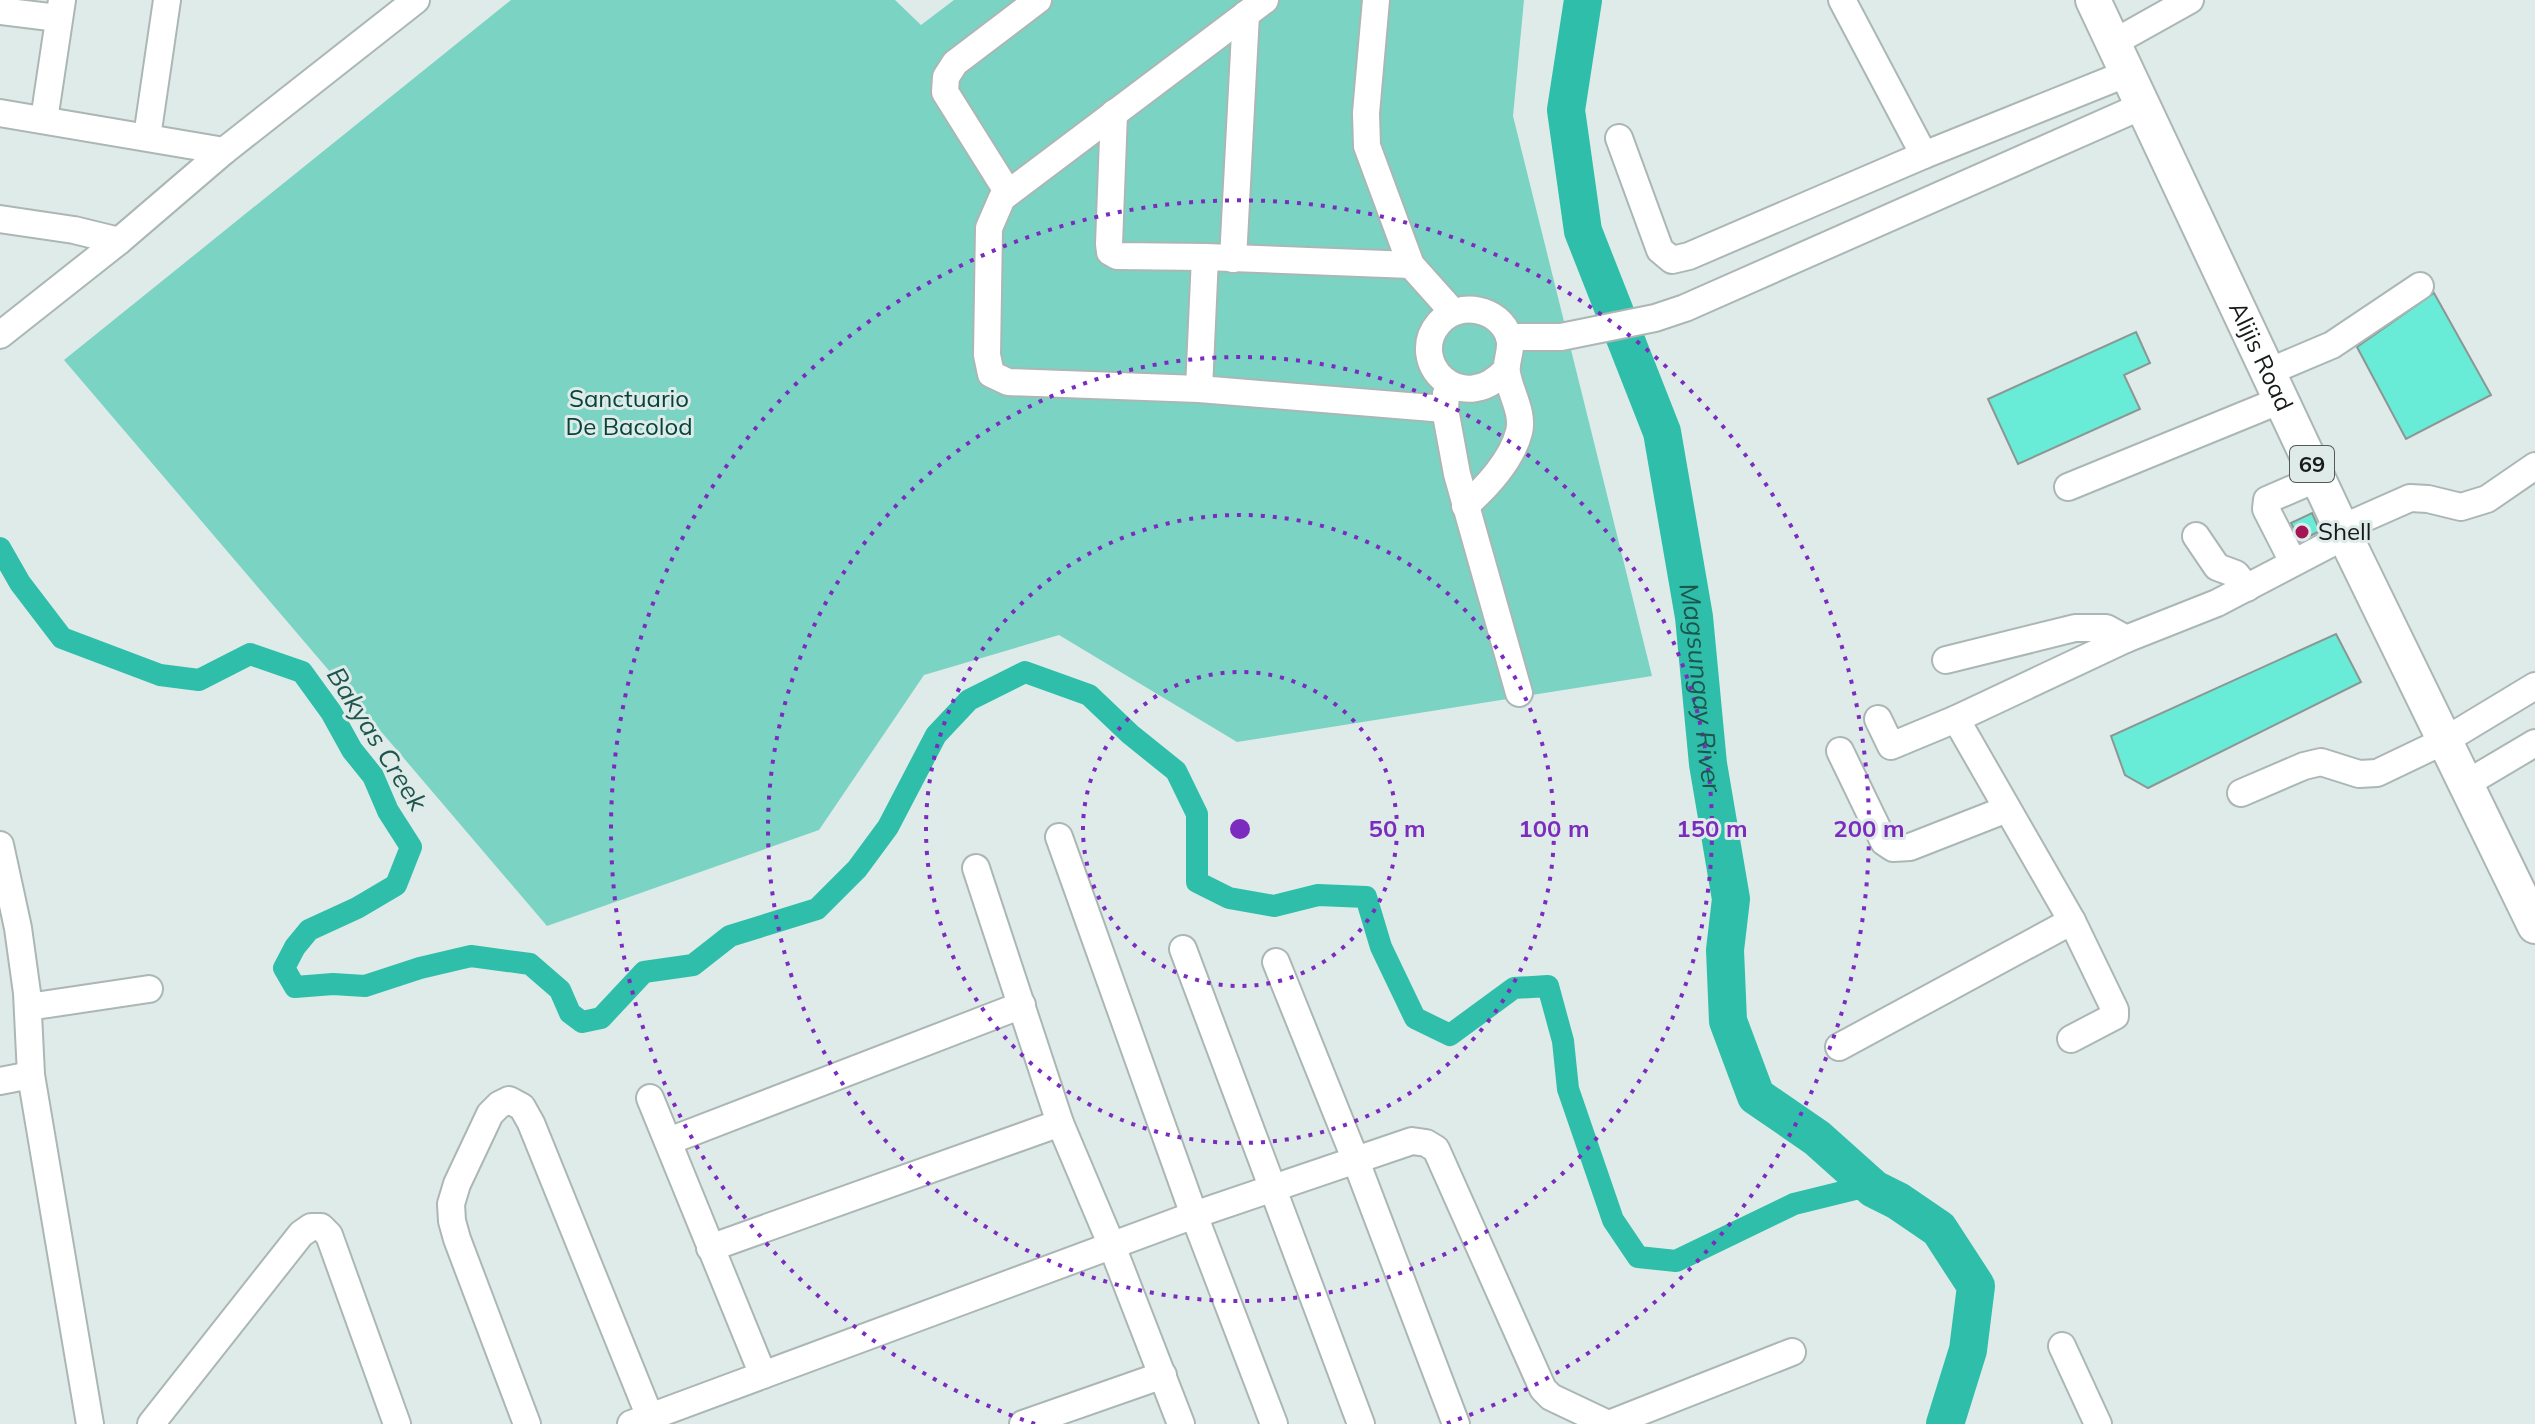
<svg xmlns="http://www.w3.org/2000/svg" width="2535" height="1424" viewBox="0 0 2535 1424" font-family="Mulish,sans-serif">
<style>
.green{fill:#7bd3c3}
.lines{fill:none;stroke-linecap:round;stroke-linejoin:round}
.canal{stroke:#2ebeaa;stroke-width:22}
.river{stroke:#2ebeaa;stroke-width:38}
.building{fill:#68ecd7;stroke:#8c9794;stroke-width:2}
.minor-casing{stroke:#abb7b4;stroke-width:30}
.major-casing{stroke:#abb7b4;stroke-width:38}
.minor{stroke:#fff;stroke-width:26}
.major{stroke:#fff;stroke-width:34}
.ring{fill:none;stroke:#7b2cbf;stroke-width:4;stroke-dasharray:4 8}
.poi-dot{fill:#a51455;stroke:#dfebe9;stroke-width:3}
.labels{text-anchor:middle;stroke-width:6;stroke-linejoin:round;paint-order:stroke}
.shield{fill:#dfebe9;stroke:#525957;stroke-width:2}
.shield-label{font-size:22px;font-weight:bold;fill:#161a19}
.street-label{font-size:24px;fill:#161a19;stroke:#dfebe9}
.park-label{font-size:24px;fill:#05443c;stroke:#dfebe9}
.poi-label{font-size:24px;fill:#161a19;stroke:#dfebe9;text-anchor:start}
.water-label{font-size:26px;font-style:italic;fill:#1e564e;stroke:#dfebe9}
.centre{fill:#7b2cbf;stroke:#dfebe9;stroke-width:4}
.ring-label{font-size:24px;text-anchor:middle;font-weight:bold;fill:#7b2cbf;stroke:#dfebe9;stroke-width:6;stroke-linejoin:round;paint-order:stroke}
</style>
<rect width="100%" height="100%" fill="#dfebe9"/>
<path class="green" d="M511,0H895L921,25L954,0H1524L1513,116L1652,676L1237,742L1059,635L924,675L819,830L547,926L64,360Z"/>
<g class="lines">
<path class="canal" d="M0,548L20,583L62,638L160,675L199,680L250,654L302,672L331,712L352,750L373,776L388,811L411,847L396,885L357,908L309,930L295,947L284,968L295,987L333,984L365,986L420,968L471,956L530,964L560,990L570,1013L582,1022L601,1018L644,972L693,965L730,936L817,909L857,869L888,827L936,735L969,700L1025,672L1089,695L1130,734L1176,771L1197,814V882L1229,898L1274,906L1318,895L1366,897L1381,947L1415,1018L1450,1035L1514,988L1548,986L1563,1041L1568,1089L1613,1220L1638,1257L1676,1261L1794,1204L1863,1187L1874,1189"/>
<path class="river" id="s1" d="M1583,0L1566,110L1583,231L1662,432L1694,617L1708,764L1731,899L1725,950L1728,1021L1756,1096L1817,1138L1874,1189L1898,1201L1939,1229L1976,1286L1968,1350L1945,1424"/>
</g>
<g class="building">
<path d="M2434,293L2491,395L2406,439L2357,347Z"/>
<path d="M2136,332L2150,363L2124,375L2140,409L2018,464L1988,399Z"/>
<path d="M2312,513L2320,531L2300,541L2291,523Z"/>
<path d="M2336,634L2361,682L2148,788L2125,775L2111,736Z"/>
</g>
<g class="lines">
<defs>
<g id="minor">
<path d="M1265,0L1002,198L989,228L987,355L991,374L1008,382L1199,389L1445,409"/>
<path d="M1376,0L1366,113L1367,146L1411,265L1453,312"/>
<path d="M1842,0L1924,155L2128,73"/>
<path d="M0,11L58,18"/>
<path d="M2113,43L2190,0"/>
<path d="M0,113L224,151"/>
<path d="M1114,113L1109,244L1110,252L1117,256L1205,257L1411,265"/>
<path d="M44,120L62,0"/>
<path d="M147,137L167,0"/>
<path d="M1619,138L1660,250L1672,260L1689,256L1924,155"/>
<path d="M1007,191L945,92L946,77L955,63L1038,0"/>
<path d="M0,219L74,230L119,241"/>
<path d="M1233,259L1246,14"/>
<path d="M0,335L119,241L224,151L416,0"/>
<path d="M1509,337H1561L1655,318L1685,308L2142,106"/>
<path d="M2268,372L2332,345L2420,286"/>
<path d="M1199,389L1205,257"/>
<path d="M1446,394L1445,409L1457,474L1519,693"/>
<path d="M2068,487L2281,400"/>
<path d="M1465,506C1486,488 1512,460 1519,432C1524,413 1510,392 1507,373C1505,361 1513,350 1509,337C1500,308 1459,300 1439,323C1406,361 1461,419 1506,370"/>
<path d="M2342,528L2410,498L2428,499L2461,507L2487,499L2535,466"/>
<path d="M2196,536L2217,567L2236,574L2247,588"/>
<path d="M2293,562L2266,509L2267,500L2318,478"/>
<path d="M1946,660L2075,628H2106L2126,639"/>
<path d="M1878,719L1891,746L1956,719"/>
<path d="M1840,751L1884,842L1893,848L1910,847L2007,809"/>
<path d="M2464,785L2535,743"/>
<path d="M2241,793L2304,766L2321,762L2359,774L2377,773L2444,741L2535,686"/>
<path d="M1059,837L1194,1215L1274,1424"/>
<path d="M0,845L18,928L27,993L31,1075L90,1424"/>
<path d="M976,868L1060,1123L1112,1246L1181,1424"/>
<path d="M1183,949L1361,1424"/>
<path d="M1276,962L1356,1161L1456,1424"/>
<path d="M28,1007L149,989"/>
<path d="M2071,1039L2115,1016V1010L2072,921L1956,719L2126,639L2217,603L2345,536"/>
<path d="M1839,1047L2072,921"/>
<path d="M0,1081L31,1075"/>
<path d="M650,1098L763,1375"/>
<path d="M669,1141L1022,1005"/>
<path d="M710,1248L1060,1123"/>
<path d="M2062,1346L2098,1424"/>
<path d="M151,1424L301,1234L311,1227H321L329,1235L397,1424"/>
<path d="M527,1424L457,1239L452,1221L451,1204L457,1184L490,1114L499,1105L509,1100L522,1107L531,1123L650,1417"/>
<path d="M631,1424L1194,1215L1412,1141L1426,1143L1436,1149L1543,1389L1551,1397L1608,1424"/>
<path d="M1023,1424L1163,1375"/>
<path d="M1609,1424L1792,1352"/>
</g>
<g id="major">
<path id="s2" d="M2093,0L2345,536L2535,926"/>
</g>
</defs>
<use href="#minor" class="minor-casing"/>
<use href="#major" class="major-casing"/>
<use href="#minor" class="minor"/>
<use href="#major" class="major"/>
</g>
<g class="ring">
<circle cx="1240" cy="829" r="157"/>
<circle cx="1240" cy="829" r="314"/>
<circle cx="1240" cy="829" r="472"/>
<path d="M1035 1424A629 629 0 1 1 1445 1424"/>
</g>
<circle class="poi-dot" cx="2302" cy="532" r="8"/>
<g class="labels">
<rect class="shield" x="2290" y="446" width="44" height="36" rx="6"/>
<g class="shield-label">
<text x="2312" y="472">69</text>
</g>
<g class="street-label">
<text dy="8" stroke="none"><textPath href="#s2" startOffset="394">Alijis Road</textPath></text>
</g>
<g class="park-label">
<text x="629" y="407">Sanctuario<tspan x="629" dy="28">De Bacolod</tspan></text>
</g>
<g class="poi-label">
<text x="2318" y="540">Shell</text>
</g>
<g class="water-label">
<text dy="9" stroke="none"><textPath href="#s1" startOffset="708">Magsungay River</textPath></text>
<text transform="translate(377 739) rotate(58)" y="9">Bakyas Creek</text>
</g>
</g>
<circle cx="1240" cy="829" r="12" class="centre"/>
<g class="ring-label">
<text x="1397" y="837">50 m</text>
<text x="1554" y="837">100 m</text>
<text x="1712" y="837">150 m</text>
<text x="1869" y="837">200 m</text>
</g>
</svg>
